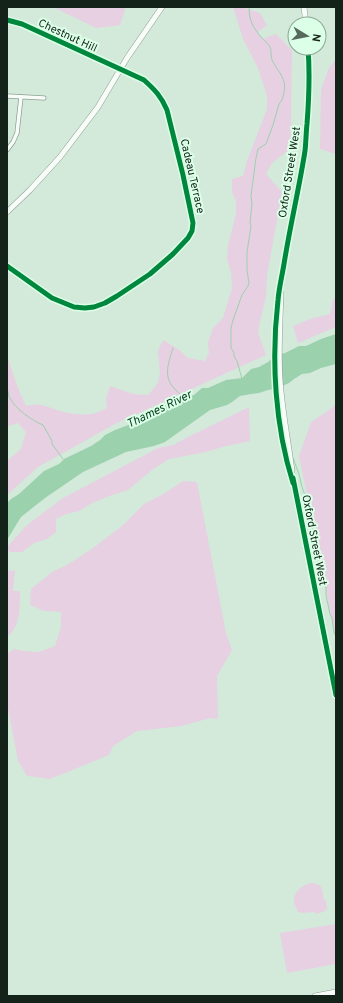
<svg xmlns="http://www.w3.org/2000/svg" width="343" height="1003" viewBox="0 0 343 1003" font-family="Overpass,sans-serif">
<style>
.green{fill:#e6d0e2}
.water{fill:#9cd1ae}
.lines{fill:none;stroke-linecap:round;stroke-linejoin:round}
.stream{stroke:#9cd1ae;stroke-width:1}
.street-casing{stroke:#8ea094;stroke-width:5}
.secondary-casing{stroke:#8ea094;stroke-width:6}
.street{stroke:#f8fcf9;stroke-width:3.5}
.secondary{stroke:#f8fcf9;stroke-width:5}
.cycleway-casing{stroke:#dcffe7;stroke-width:8}
.cycleway{stroke:#00873e;stroke-width:5}
.labels{text-anchor:middle;stroke-width:4;stroke-linejoin:round;paint-order:stroke}
.street-label{font-size:11px;fill:#132319;stroke:#dcffe7}
.water-label{font-size:12px;font-style:italic;fill:#053b20;stroke:#dcffe7}
</style>
<rect width="100%" height="100%" fill="#d3eada"/>
<g class="green">
<path d="M53,7H126L120,25L114,26L96,28Z"/>
<path d="M233,7H245V8L260,13L267,25L258,32L262,39L276,34L292,50C291,83 292,116 290,149L272,163L266,174L282,192L267,276L266,297L260,321L258,333L266,355L115,424L38,467L7,495V461L21,449L26,432L18,423L9,426L7,425V354C12,372 18,389 26,406C41,402 46,407 60,411C70,414 82,415 92,414C97,413 102,410 107,408L106,399L110,386L133,394L148,395L158,383L160,373L158,351L163,340L178,349L188,358L205,361L209,353L208,342L213,328L223,318L232,288L231,273L227,259L228,246L236,213V201L232,192V179L243,176L247,161L267,109V96L258,68L243,39Z"/>
<path d="M336,59V154L320,149L321,90L329,68L335,60Z"/>
<path d="M336,298V327L298,343L293,326L310,319L330,314L333,299Z"/>
<path d="M336,404V640L299,456L311,422L328,411Z"/>
<path d="M249,407L250,441L226,446L206,452L169,459L152,470L128,490L112,495L92,503L79,511L66,514L56,519V532L47,539L34,543L22,552H9L7,547L27,525L63,498L158,448L173,445L188,437Z"/>
<path d="M183,481L197,482L226,633L232,650L217,676L218,719L210,718L182,726L137,731L113,746L109,755L50,779L27,776L18,761L7,703V654L14,649L23,651L39,652L55,646L61,627V612L44,611L30,605L31,589L52,572L67,565L93,548L122,526L144,504L165,493Z"/>
<path d="M10,570L15,571L13,591H20C20,603 20,623 12,632C11,634 9,635 7,637V572Z"/>
<path d="M313,883L319,885L321,886L324,900H326L327,909L323,912L316,914L315,912L302,913L298,912C297,909 295,906 294,903C293,891 304,883 313,883Z"/>
<path d="M336,924V964L287,973L280,933Z"/>
</g>
<path class="water" d="M336,334V364L321,368L310,373L302,374L294,379L289,383L278,388L268,390L259,393L251,394L240,396L232,402L227,405L210,410L165,442L154,446L126,452L83,472L45,498L21,517L7,540V503L11,499L19,494L44,471L59,464L64,459L91,446L100,440L105,435L115,430L131,424L158,408L194,395L202,388H208L226,380L242,378L251,369L259,367L268,362L275,355L285,353L299,346H306L321,339Z"/>
<g class="lines">
<g class="stream">
<path d="M173,348C169,361 163,376 173,387C177,392 181,394 184,399"/>
<path d="M242,379L237,361L234,356V353L231,348V328L233,320L242,295L248,286L249,283L247,270V252L251,226L250,223L252,203L251,196L256,158L258,149L266,144L273,125L279,104C282,101 283,97 284,93C287,79 279,73 273,62C270,57 272,51 270,47C268,43 264,41 261,37C253,27 249,21 249,7"/>
<path d="M7,389C9,392 8,396 10,398C15,409 33,421 43,425L52,441V444L63,459"/>
<path d="M293,458L299,474L302,487L306,498L309,517L314,535V543L318,549L320,571L326,588V595L330,614L332,618L334,633L336,636"/>
<path d="M336,646V656"/>
</g>
<defs>
<g id="street">
<path d="M7,20L22,24L144,80C155,90 161,96 167,110L183,175L193,223L192,231L188,238L173,254L150,274L117,296L105,303L94,307L85,308L74,307L52,298L7,266"/>
<path d="M7,96L44,98"/>
<path d="M7,150L13,142L17,133L21,97"/>
</g>
<g id="secondary">
<path d="M304,7L306,24"/>
<path d="M7,212L30,190L60,157L98,107L127,58L162,7"/>
<path d="M281,294C280,322 278,351 280,380C282,410 288,440 292,471"/>
<path d="M293,481L336,695"/>
<path d="M293,483C275,426 271,360 278,300C279,288 282,276 284,264C290,226 299,189 305,151C306,142 306,133 307,124C309,98 310,73 308,48"/>
<path d="M315,996L336,992"/>
</g>
</defs>
<use href="#street" class="street-casing"/>
<use href="#secondary" class="secondary-casing"/>
<use href="#street" class="street"/>
<use href="#secondary" class="secondary"/>
<defs>
<g id="cycleway">
<path d="M7,20L22,24L144,80C155,90 161,96 167,110L183,175L193,223L192,231L188,238L173,254L150,274L117,296L105,303L94,307L85,308L74,307L52,298L7,266"/>
<path d="M293,478L336,695"/>
<path d="M293,483C275,426 271,360 278,300C279,288 282,276 284,264C290,226 299,189 305,151C306,142 306,133 307,124C309,98 310,73 308,48"/>
</g>
</defs>
<use href="#cycleway" class="cycleway-casing"/>
<use href="#cycleway" class="cycleway"/>
</g>
<g class="labels">
<g class="street-label">
<text transform="translate(68 35) rotate(25)" y="4">Chestnut Hill</text>
<text transform="translate(289 172) rotate(-81)" y="4">Oxford Street West</text>
<text transform="translate(193 176) rotate(77)" y="4">Cadeau Terrace</text>
<text transform="translate(315 540) rotate(79)" y="4">Oxford Street West</text>
</g>
<g class="water-label">
<text transform="translate(159 409) rotate(-26)" y="4">Thames River</text>
</g>
</g>
<rect width="343" height="1003" fill="none" stroke="#132319" stroke-width="16"/>
<g transform="translate(307 36) rotate(100)"><circle r="19" fill="#dcffe7" stroke="#8ca795"/>
<path d="M0-3L7 15L0 10L-7 15Z" fill="#56695d"/>
<text y="-6" font-size="11" font-weight="bold" text-anchor="middle" fill="#132319">N</text>
</g>
</svg>
